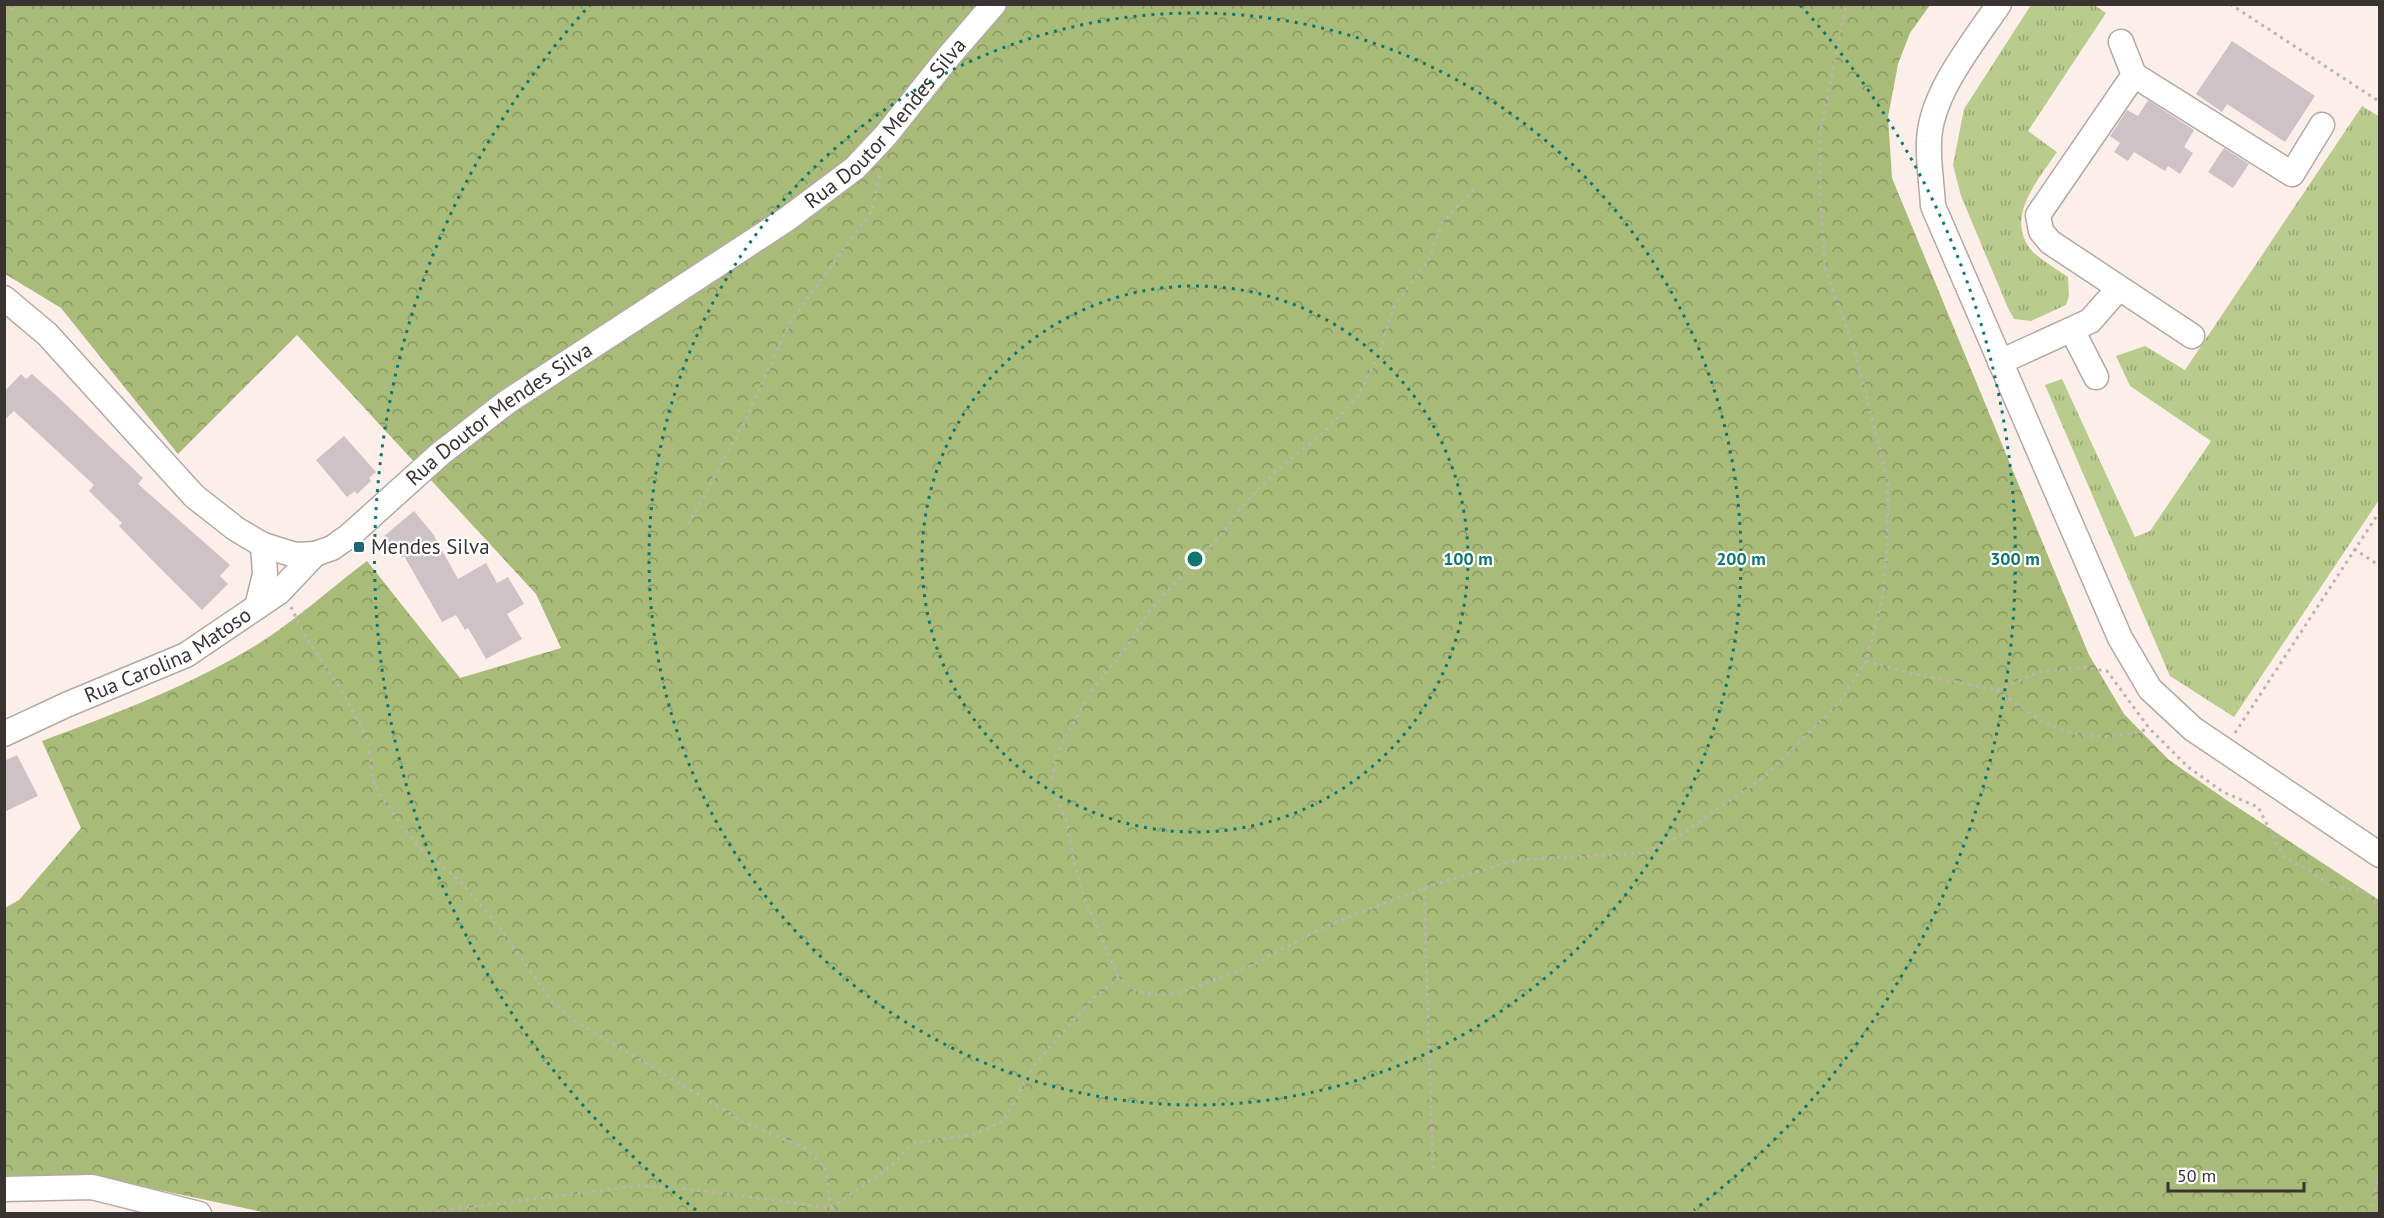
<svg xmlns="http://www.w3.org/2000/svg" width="2384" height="1218" viewBox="0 0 2384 1218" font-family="'PT Sans',sans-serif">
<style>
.grass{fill:url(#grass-tufts)}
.forest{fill:url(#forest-crowns)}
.building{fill:#cfc2c7}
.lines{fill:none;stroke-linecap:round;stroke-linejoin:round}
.minor-casing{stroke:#b4a8a3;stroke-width:27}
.path{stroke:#bdb3af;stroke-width:3;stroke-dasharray:3 4.5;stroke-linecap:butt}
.minor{stroke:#fff;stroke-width:24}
.ring{fill:none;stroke:#0f766e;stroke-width:3;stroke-dasharray:3 6}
.poi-dot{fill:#1c6771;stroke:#fff;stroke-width:2}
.labels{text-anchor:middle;stroke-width:4.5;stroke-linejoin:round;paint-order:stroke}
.street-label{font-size:21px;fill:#393432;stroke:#fff}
.poi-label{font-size:21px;fill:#393432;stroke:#fff;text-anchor:start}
.centre{fill:#0f766e;stroke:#fff;stroke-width:3}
.ring-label{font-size:18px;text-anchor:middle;font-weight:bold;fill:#0f766e;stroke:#fff;stroke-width:4.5;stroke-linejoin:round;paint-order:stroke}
</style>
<defs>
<pattern id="grass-tufts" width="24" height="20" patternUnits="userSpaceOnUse" patternTransform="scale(1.5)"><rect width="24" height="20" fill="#b9cb8d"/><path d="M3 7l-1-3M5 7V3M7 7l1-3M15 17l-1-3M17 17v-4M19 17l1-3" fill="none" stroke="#97a674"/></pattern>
<pattern id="forest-crowns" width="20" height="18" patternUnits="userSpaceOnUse" patternTransform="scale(1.5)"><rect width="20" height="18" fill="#a8bb78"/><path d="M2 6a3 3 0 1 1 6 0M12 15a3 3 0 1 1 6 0" fill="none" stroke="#8a9963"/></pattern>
</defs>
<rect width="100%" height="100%" fill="#fcefea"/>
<g class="grass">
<path d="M2031,5H2094L2106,13L2028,131L2057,152C2038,180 2003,219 2033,252C2043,261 2056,269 2068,277L2069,296L2066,305L2031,321L2014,319L2008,308L1961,196L1953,165L1964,109Z"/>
<path d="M2362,106L2380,117L2379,500L2234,717L2170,676L2045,385L2062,379L2135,537L2150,531L2211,441L2130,386L2116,356L2145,346L2185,370Z"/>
</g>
<path class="forest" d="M5,5H1930L1910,33L1898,64L1888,117L1892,178L2089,655L2124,714L2169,760L2228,801L2379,900V1213L272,1214L88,1175L5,1176V908L19,900L81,828L42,741C116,713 190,686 258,644C296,620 331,588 367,561L460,678L561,648L536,594L297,335L178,454L61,308L5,274Z"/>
<g class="building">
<path d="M2232,41L2315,96L2285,142L2227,104L2222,112L2196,94Z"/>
<path d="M2148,100L2194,130L2184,147L2193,153L2180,174L2168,166L2165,171L2134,152L2128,161L2114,152L2120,143L2110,136L2127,110L2138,116Z"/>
<path d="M2224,148L2249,164L2233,188L2208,172Z"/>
<path d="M21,374L26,379L32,374L59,398L143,478L138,484L230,565L220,576L228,584L202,610L152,560L119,526L122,523L89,491L94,485L14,411L4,420V392Z"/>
<path d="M344,436L376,472L369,478L371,481L357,494L355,491L347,497L316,460Z"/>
<path d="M414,511L433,534L458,579L486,563L497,583L508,577L524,604L507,614L522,639L486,659L468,628L465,630L456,615L442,622L404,556L402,558L384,536Z"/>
<path d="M17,755L38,796L4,812V761Z"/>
</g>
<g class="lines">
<defs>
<g id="minor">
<path d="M1999,4C1973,43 1930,94 1929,142C1928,163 1932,185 1933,206L2120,638L2150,689L2193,729L2380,855"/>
<path d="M2121,42L2134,75L2038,215L2041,231L2050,242L2192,336"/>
<path d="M2134,75L2292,174L2322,125"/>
<path id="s1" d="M4,298L47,334L194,496L236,529L263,545L295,555L315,554L332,548L349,536L440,454L507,402L787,219L855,168L886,135L949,56L994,4"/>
<path d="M2072,330L2096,377"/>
<path d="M2000,362L2090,321L2119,288"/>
<path d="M257,607L265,574L263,545"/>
<path id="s2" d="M4,734L66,705L186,655L279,592L315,554"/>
<path d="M4,1189L92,1187L199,1214"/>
</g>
</defs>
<use href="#minor" class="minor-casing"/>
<g class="path">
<path d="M2230,4L2380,102"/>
<path d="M4,14L18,4"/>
<path d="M1474,189L1442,223L1428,261L1394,306L1379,354L1357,398L1325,431L1275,472L1243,505L1220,536L1150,610L1124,651L1091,691L1055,757L1052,787L1067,821L1072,854L1084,898L1119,978L1135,990L1158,995L1181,992L1246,968L1326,926L1379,905L1433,885L1515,860L1645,853L1679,836L1765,776L1839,703L1866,661L1883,595L1887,546L1888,482L1856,355L1825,268L1820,194V134L1846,4"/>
<path d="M688,524L743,425L790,322L872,211L880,173"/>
<path d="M2354,549L2380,566"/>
<path d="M291,607L303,632L346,698L368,741L374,785L399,822L419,847L460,881L499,927L551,1000L575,1021L744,1122L805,1148L825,1167L831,1208"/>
<path d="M1866,661L1904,672L1997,690L2039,672L2081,667L2107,671L2149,728L2188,767L2223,792L2258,807L2284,857L2310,871L2332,887L2362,890L2378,906L2380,932"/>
<path d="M1997,690C2018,705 2041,723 2066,731C2089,739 2127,738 2149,728"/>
<path d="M2235,733L2380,511"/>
<path d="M1424,888L1433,1171"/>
<path d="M831,1208L891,1166L913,1143L972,1135L1004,1121L1033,1067L1092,999L1119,978"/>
<path d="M414,1214L637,1186C703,1188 766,1200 831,1208L844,1214"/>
<path d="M2371,1214L2380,1166"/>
</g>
<use href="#minor" class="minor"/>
</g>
<g class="ring">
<circle cx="1195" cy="559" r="273"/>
<circle cx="1195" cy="559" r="546"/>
<path d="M696 1210A820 820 0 0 1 590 5M1800 5A820 820 0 0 1 1694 1210"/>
</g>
<rect class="poi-dot" x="353" y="541" width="12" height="12" rx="3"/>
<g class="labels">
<g class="street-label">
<text dy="7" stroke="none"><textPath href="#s1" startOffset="1132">Rua Doutor Mendes Silva</textPath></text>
<text dy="7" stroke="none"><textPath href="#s1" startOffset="646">Rua Doutor Mendes Silva</textPath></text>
<text dy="7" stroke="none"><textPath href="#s2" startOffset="182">Rua Carolina Matoso</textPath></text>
</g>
<g class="poi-label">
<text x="371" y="554">Mendes Silva</text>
</g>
</g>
<circle cx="1195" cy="559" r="9" class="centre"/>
<g class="ring-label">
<text x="1468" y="565">100 m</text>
<text x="1741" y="565">200 m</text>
<text x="2015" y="565">300 m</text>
</g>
<rect width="2384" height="1218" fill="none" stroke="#393432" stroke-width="12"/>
<path d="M2168 1182v9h136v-9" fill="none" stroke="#393432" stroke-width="3"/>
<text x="2177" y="1182" font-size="18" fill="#393432" stroke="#ffffff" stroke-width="4.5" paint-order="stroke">50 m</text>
</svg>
